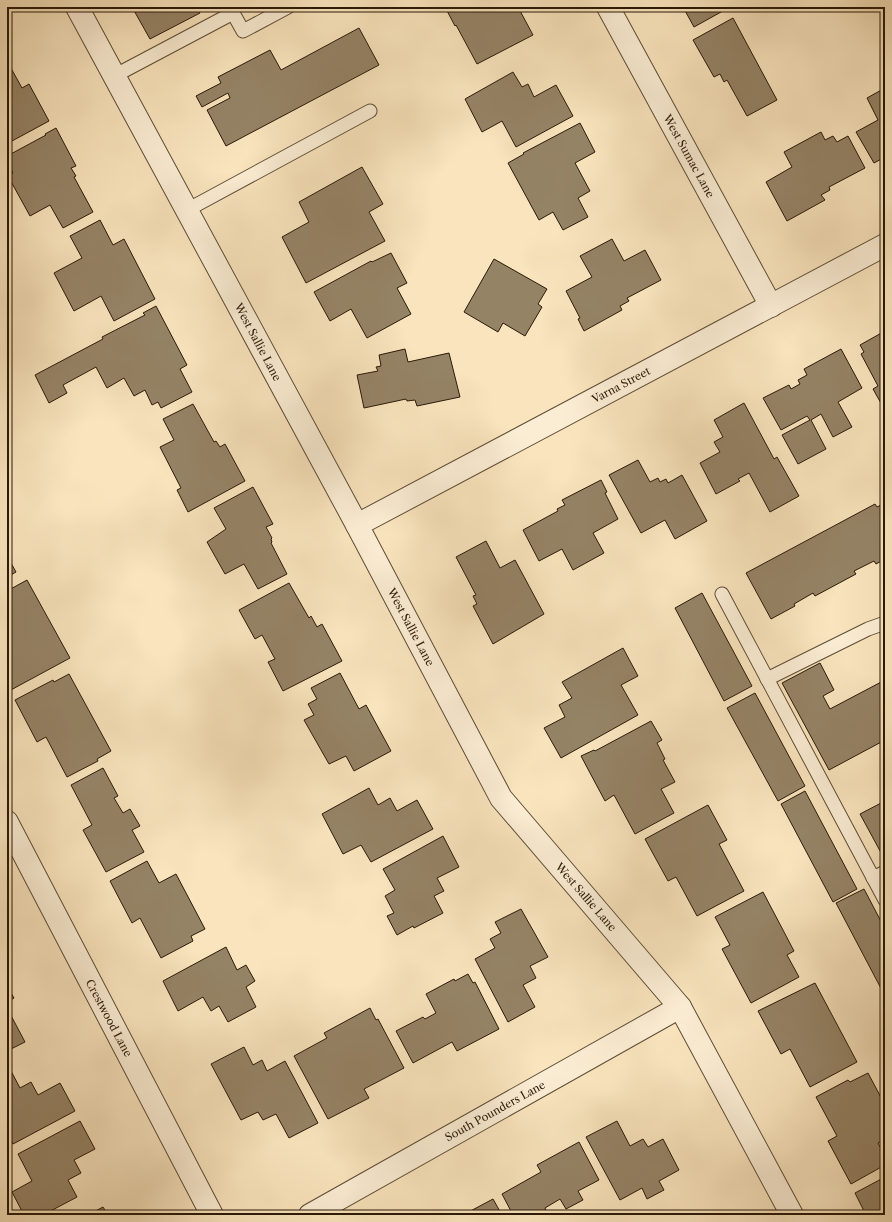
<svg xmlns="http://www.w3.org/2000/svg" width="892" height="1222" viewBox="0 0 892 1222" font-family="'Libre Caslon Text',serif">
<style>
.building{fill:#958366;stroke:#291907}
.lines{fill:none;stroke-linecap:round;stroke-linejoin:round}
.lane-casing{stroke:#5d4c34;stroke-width:15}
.street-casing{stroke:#5d4c34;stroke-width:24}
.lane{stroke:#fbedd4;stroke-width:13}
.street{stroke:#fbedd4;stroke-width:22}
.labels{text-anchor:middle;stroke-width:3.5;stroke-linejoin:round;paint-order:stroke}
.street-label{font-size:11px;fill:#291907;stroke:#fbedd4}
</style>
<rect width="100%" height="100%" fill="#f9e4bd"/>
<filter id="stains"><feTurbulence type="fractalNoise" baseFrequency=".005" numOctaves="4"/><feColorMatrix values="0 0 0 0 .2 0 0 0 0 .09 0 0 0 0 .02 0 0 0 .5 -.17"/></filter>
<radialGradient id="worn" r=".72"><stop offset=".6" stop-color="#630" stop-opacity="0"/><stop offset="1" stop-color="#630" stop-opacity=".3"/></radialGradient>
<g class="building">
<path d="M132,7H197L200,13L150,39Z"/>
<path d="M445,7H484L486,9L490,7H498L501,12L510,7H518L533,35L477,64L456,25L455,26Z"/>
<path d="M683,7H730L694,27Z"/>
<path d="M733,18L777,100L747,116L727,80L724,82L720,74L714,77L693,40Z"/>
<path d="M359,28L379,65L226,146L207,110L230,98L228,93L202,107L196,96L221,83L218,77L270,50L281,70Z"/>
<path d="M7,61L22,88L29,84L49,121L12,141L7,132Z"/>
<path d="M513,72L522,87L528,84L534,97L556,85L573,116L516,147L502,121L482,132L465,99Z"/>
<path d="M885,88V157L874,163L856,132L878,120L867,98Z"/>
<path d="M580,123L595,152L575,163L590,191L578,198L588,217L563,230L553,212L539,220L508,163L524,154L523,153Z"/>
<path d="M56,128L76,166L71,168L76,176L74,177L93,212L63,228L50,205L30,216L8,176L13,173L7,161V156L46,135L45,134Z"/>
<path d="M821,132L825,140L833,136L837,142L848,136L865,168L829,187L830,190L821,195L825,200L787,221L766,182L792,167L784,152Z"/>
<path d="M362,167L383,204L369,212L385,241L306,283L282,237L309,222L299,202Z"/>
<path d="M100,220L113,245L124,239L155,299L114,321L101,296L74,311L54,273L82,258L70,236Z"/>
<path d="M612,239L624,261L645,250L661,280L627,298L629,301L620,306L622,310L584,331L578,319L580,318L566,291L592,277L580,256Z"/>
<path d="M391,253L407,283L397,288L411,314L367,338L351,309L330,321L314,292L371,261L372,262Z"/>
<path d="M494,259L547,289L538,304L542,307L525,336L503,323L498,332L464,312Z"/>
<path d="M156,306L187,365L180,369L192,392L161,408L158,402L152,405L145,390L134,396L124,378L107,388L96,367L63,385L67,393L49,403L35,375L103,339L102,337L145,315L143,313Z"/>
<path d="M885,331V404L882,405L873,389L878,386L861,354L864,352L860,345Z"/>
<path d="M405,349L408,362L449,353L460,397L417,406L415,400L407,401L406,399L364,408L357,375L378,371L376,367L381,366L379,355Z"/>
<path d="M841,349L862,388L838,402L852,427L833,437L821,414L811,420L826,449L798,464L782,435L810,420L807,416L781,430L763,398L789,385L791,389L800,384L798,380L807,375L804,369Z"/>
<path d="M744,403L774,459L777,457L799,496L770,512L749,473L738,479L740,481L716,494L700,463L720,452L714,442L723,437L714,420Z"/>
<path d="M193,404L214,442L216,441L220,447L225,444L245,481L188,512L177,490L181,488L160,447L174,440L163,419Z"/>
<path d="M638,460L650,482L658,478L660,482L666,479L668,483L682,475L707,521L675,539L665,520L641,533L609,475Z"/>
<path d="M601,480L607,492L605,493L618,519L593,533L604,553L573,570L562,549L539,561L523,530L558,511L557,509L565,505L562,500Z"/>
<path d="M253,487L273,524L266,527L272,538L271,539L272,542L271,543L287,574L258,589L244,564L225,574L207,542L226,529L214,508Z"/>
<path d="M885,503V559L876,564L874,561L854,571L856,574L815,596L813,593L794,604L795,606L771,619L746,573L875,504L877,507Z"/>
<path d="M486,541L500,568L515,560L544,614L493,644L473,606L477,604L473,596L476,595L456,557Z"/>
<path d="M7,556L16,572L7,577Z"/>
<path d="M27,580L70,658L9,691L7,687V591Z"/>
<path d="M289,583L309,618L311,616L317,627L322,624L342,661L283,691L268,662L275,659L262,635L255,639L239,610Z"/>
<path d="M702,593L752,686L724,701L675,608Z"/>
<path d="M623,648L638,676L621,685L638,715L561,758L544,728L565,717L559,705L572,698L562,682Z"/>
<path d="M820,663L834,690L823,696L830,709L885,680V740L829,770L782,683Z"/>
<path d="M340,673L359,709L366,705L391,751L354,771L346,756L329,764L304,720L314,715L308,704L317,699L311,688Z"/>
<path d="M69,674L111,751L97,759L98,761L67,777L46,737L37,742L15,700L53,680L54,682Z"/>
<path d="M755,693L805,786L778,801L727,708Z"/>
<path d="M651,721L662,740L657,743L665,759L663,760L675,782L661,789L674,813L635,834L614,795L605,801L581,756L594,750L595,751Z"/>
<path d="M103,768L118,796L114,798L123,813L130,809L140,826L132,830L144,852L106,872L83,830L92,825L71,785Z"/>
<path d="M369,788L378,805L390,798L397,811L417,800L433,829L371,862L361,845L343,854L322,814Z"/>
<path d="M805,791L857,889L833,902L781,804Z"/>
<path d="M885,801V860L860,814Z"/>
<path d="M708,805L727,840L719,844L744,891L697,916L676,877L668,881L645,839Z"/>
<path d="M443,836L459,867L437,878L444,891L434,896L443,913L414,928L413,926L397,935L387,916L394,913L385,896L395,890L383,869Z"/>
<path d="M147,861L159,883L176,874L205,929L191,936L193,941L161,958L140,918L132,923L110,881Z"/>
<path d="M864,889L885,929V996L836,903Z"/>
<path d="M763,892L794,951L787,955L799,977L751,1003L722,949L730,945L715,917Z"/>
<path d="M521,909L548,957L530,966L536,978L523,985L535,1007L508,1022L475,959L495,948L490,939L501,933L495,922Z"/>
<path d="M226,947L237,970L246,965L255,981L246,987L256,1007L228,1022L219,1006L211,1011L203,997L178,1011L163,981Z"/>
<path d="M468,974L473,983L475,982L499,1029L457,1051L452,1042L413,1063L396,1031L423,1017L425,1019L436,1013L426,994L454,979L455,981Z"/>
<path d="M815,983L857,1062L810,1087L790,1049L781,1054L758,1011Z"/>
<path d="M7,986L14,998L7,1002Z"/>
<path d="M7,1008L25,1042L7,1051Z"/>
<path d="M370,1008L376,1020L378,1019L404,1068L364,1089L369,1098L328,1119L294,1056L327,1038L324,1033Z"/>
<path d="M244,1047L253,1065L262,1060L267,1071L285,1061L318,1123L289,1138L276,1114L263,1120L258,1112L241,1120L211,1064Z"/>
<path d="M11,1071L20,1088L31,1082L38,1095L60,1083L75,1111L13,1144L7,1133V1073Z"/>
<path d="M868,1073L885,1105V1139L878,1143L885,1156V1165L851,1184L828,1141L837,1136L816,1097L848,1080L850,1082Z"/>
<path d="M80,1121L95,1149L74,1160L81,1173L68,1180L77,1197L43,1215H24L12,1192L32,1181L18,1154Z"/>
<path d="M617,1121L630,1146L643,1139L648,1147L663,1139L679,1170L659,1181L664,1190L647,1199L642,1188L620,1200L586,1137Z"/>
<path d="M579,1142L599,1180L578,1191L583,1200L566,1209L560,1199L545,1208L548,1215H513L502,1194L541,1172L537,1165Z"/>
<path d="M885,1177V1215H866L855,1193Z"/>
<path d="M493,1199L502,1215H463Z"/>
<path d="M103,1207L108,1215H88Z"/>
</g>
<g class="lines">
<defs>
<g id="lane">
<path d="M233,13L243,31L288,7"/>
<path d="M114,76L233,13L229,7"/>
<path d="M187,210L370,111"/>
<path d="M722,594L885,900"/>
<path d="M767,679L868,629L885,623"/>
<path d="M873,878L885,872"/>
</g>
<g id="street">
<path d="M77,7L357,525L501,798L680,1007L792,1215"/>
<path d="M608,7L771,306"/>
<path d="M357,525L885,245"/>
<path d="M7,822L212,1215"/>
<path d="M310,1215L680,1007"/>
</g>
</defs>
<use href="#lane" class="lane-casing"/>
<use href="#street" class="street-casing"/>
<use href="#lane" class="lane"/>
<use href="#street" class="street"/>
</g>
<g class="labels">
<g class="street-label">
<text transform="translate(689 156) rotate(61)" y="4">West Sumac Lane</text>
<text transform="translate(258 342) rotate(62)" y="4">West Sallie Lane</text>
<text transform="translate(621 385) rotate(-28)" y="4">Varna Street</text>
<text transform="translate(411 627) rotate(62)" y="4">West Sallie Lane</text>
<text transform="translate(586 897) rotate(49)" y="4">West Sallie Lane</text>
<text transform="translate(109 1018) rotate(62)" y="4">Crestwood Lane</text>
<text transform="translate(495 1111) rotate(-29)" y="4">South Pounders Lane</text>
</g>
</g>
<rect width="892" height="1222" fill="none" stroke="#f9e4bd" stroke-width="24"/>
<rect x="8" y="8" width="876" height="1206" fill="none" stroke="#291907" stroke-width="2"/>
<rect x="12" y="12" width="868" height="1198" fill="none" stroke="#291907"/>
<rect width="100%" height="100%" filter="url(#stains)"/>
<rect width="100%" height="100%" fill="url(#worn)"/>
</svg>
